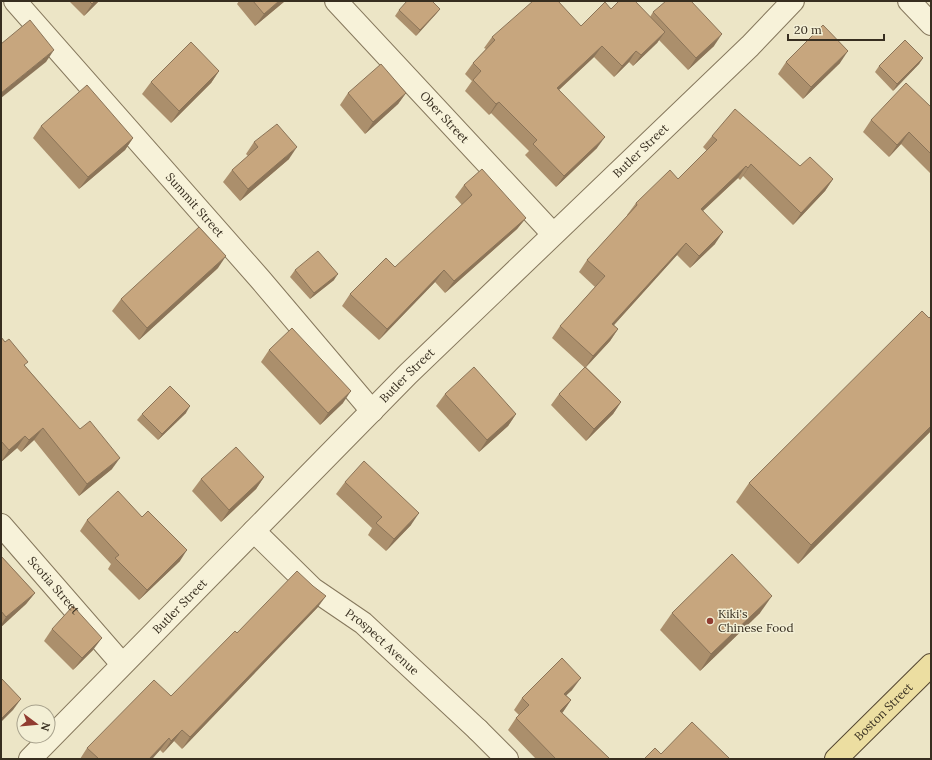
<svg xmlns="http://www.w3.org/2000/svg" width="932" height="760" viewBox="0 0 932 760" font-family="Lora,serif">
<style>
.lines{fill:none;stroke-linecap:round;stroke-linejoin:round}
.pedestrian-casing{stroke:#86785d;stroke-width:24}
.minor-casing{stroke:#86785d;stroke-width:24}
.primary-casing{stroke:#544631;stroke-width:24}
.pedestrian{stroke:#f7f2d9;stroke-width:22}
.minor{stroke:#f7f2d9;stroke-width:22}
.primary{stroke:#ecdea1;stroke-width:22}
.wall{fill:#ab8f6c}
.shaded-wall{fill:#8b7458}
.building{fill:#c7a67e;stroke:#8b7458}
.poi-dot{fill:#913c31;stroke:#f3efd5;stroke-width:1.5}
.labels{text-anchor:middle;stroke-width:3;stroke-linejoin:round;paint-order:stroke}
.street-label{font-size:12px;fill:#372e20;stroke:#f3efd5}
.poi-label{font-size:12px;fill:#372e20;stroke:#f3efd5;text-anchor:start}
</style>
<rect width="100%" height="100%" fill="#ece5c6"/>
<g class="lines">
<defs>
<g id="pedestrian">
<path id="s1" d="M254,531L313,589L363,623L478,730"/>
</g>
<g id="minor">
<path id="s2" d="M15,1L260,279L372,411"/>
<path id="s3" d="M336,1L553,234"/>
<path d="M909,1L931,24"/>
<path id="s4" d="M1,525L122,664"/>
<path d="M478,730L507,759"/>
<path id="s5" d="M30,759L408,374L750,46L793,1"/>
</g>
<g id="primary">
<path id="s6" d="M836,759L931,665"/>
</g>
</defs>
<use href="#pedestrian" class="pedestrian-casing"/>
<use href="#minor" class="minor-casing"/>
<use href="#primary" class="primary-casing"/>
<use href="#pedestrian" class="pedestrian"/>
<use href="#minor" class="minor"/>
<use href="#primary" class="primary"/>
</g>
<g class="wall">
<path d="M69,1H99L84,16Z"/>
<path d="M239,1H285L255,26L237,4Z"/>
<path d="M440,9L435,15L416,36L395,16L399,10Z"/>
<path d="M611,9L650,17L653,12L714,46L688,70L659,40L657,43L633,66L629,62L614,77L594,57L559,90L597,148L556,187L525,155L529,151L491,113L489,115L465,91L472,81L465,74L473,63L486,49L484,48L492,37L581,26Z"/>
<path d="M923,58L919,64L893,91L875,72L879,66Z"/>
<path d="M786,62L840,63L803,99L778,74Z"/>
<path d="M219,71L211,83L171,123L142,94L151,82Z"/>
<path d="M348,93H406L398,104L365,134L340,105Z"/>
<path d="M931,107V174L901,144L889,157L863,132L871,120Z"/>
<path d="M41,126L133,138L125,150L79,189L33,138Z"/>
<path d="M712,136L800,166L833,179L825,191L793,225L743,176L740,180L738,178L703,211L715,244L690,268L677,255L614,325L618,329L610,341L586,367L621,402L613,414L586,441L551,405L559,394L585,368L552,338L560,326L595,287L579,272L587,260L628,215H627L636,203L678,179L707,151L703,147Z"/>
<path d="M254,142L289,159L240,201L223,182L232,170L248,156L246,154Z"/>
<path d="M464,185L526,218L517,229L445,293L435,282L379,340L342,306L350,294L395,267L462,205L455,197Z"/>
<path d="M218,268L139,340L112,311L121,299Z"/>
<path d="M295,270L334,280L310,299L290,277Z"/>
<path d="M931,316V431L798,564L736,502L749,483Z"/>
<path d="M1,337L112,469L79,496L34,440L21,452L17,448L1,462Z"/>
<path d="M269,350L343,403L320,425L261,362Z"/>
<path d="M445,394L516,414L508,426L479,452L436,406Z"/>
<path d="M186,413L158,440L137,420L142,414Z"/>
<path d="M264,477L256,489L221,522L192,491L201,479Z"/>
<path d="M345,482L411,525L386,551L368,535L372,528L336,494Z"/>
<path d="M87,520L180,561L139,600L108,569L111,564L80,531Z"/>
<path d="M1,556L35,593L26,604L1,627Z"/>
<path d="M318,607L182,749L174,741L163,753L160,750L152,759H80L87,748L171,696L237,633Z"/>
<path d="M672,613H760L700,671L660,630Z"/>
<path d="M52,629L93,650L73,670L44,641Z"/>
<path d="M572,690L566,695L571,700L562,713L610,759H536L508,730L516,718L519,715L514,710L522,698Z"/>
</g>
<g class="shaded-wall">
<path d="M95,1H99L84,16L92,4Z"/>
<path d="M279,1H285L255,26L264,14Z"/>
<path d="M440,9L435,15L416,36L420,30Z"/>
<path d="M665,32L657,43L633,66L641,55Z"/>
<path d="M722,34L714,46L688,70L696,58Z"/>
<path d="M602,46L594,57L549,99L557,88Z"/>
<path d="M54,50L46,62L1,98V93Z"/>
<path d="M636,51L629,62L614,77L622,66Z"/>
<path d="M848,51L840,63L803,99L811,87Z"/>
<path d="M923,58L919,64L893,91L897,84Z"/>
<path d="M219,71L211,83L171,123L179,111Z"/>
<path d="M406,93L398,104L365,134L373,122Z"/>
<path d="M499,102L491,113L489,115L496,104Z"/>
<path d="M909,132L901,144L889,157L897,145Z"/>
<path d="M605,137L597,148L556,187L564,176Z"/>
<path d="M133,138L125,150L79,189L88,177Z"/>
<path d="M297,147L289,159L240,201L248,189Z"/>
<path d="M751,164L743,176L740,180L748,168Z"/>
<path d="M746,166L738,178L692,221L701,209Z"/>
<path d="M833,179L825,191L793,225L801,213Z"/>
<path d="M526,218L517,229L445,293L454,281Z"/>
<path d="M723,232L715,244L690,268L699,256Z"/>
<path d="M686,243L677,255L604,336L612,324Z"/>
<path d="M226,256L218,268L139,340L147,328Z"/>
<path d="M444,270L435,282L379,340L387,329Z"/>
<path d="M338,274L334,280L310,299L314,293Z"/>
<path d="M618,329L610,341L585,368L593,356Z"/>
<path d="M351,391L343,403L320,425L328,413Z"/>
<path d="M621,402L613,414L586,441L594,429Z"/>
<path d="M190,406L186,413L158,440L162,434Z"/>
<path d="M516,414L508,426L479,452L487,440Z"/>
<path d="M931,426V431L798,564L811,545Z"/>
<path d="M43,428L34,440L21,452L29,440Z"/>
<path d="M25,436L17,448L1,462L9,450Z"/>
<path d="M120,458L112,469L79,496L87,484Z"/>
<path d="M264,477L256,489L221,522L229,510Z"/>
<path d="M419,513L411,525L386,551L394,539Z"/>
<path d="M187,550L180,561L139,600L147,590Z"/>
<path d="M35,593L26,604L1,627V625L6,617Z"/>
<path d="M326,596L318,607L182,749L190,737Z"/>
<path d="M772,596L760,613L700,671L711,654Z"/>
<path d="M102,638L93,650L73,670L82,658Z"/>
<path d="M581,678L572,690L556,705L564,694Z"/>
<path d="M21,699L13,710L1,722V719Z"/>
<path d="M571,700L563,712L551,723L560,711Z"/>
<path d="M182,730L174,741L163,753L171,741Z"/>
<path d="M169,738L160,750L152,759H149Z"/>
</g>
<g class="building">
<path d="M89,1H95L92,4Z"/>
<path d="M253,1H279L264,14Z"/>
<path d="M407,1H432L440,9L420,30L399,10Z"/>
<path d="M533,1H558L581,26L605,2L611,9L619,1H635L665,32L641,55L636,51L622,66L602,46L557,88L605,137L564,176L533,144L537,140L499,102L496,104L473,80L481,71L473,63L495,40L492,37Z"/>
<path d="M666,1H691L722,34L696,58L653,12Z"/>
<path d="M30,20L54,50L1,93V44Z"/>
<path d="M823,25L848,51L811,87L786,62Z"/>
<path d="M905,40L923,58L897,84L879,66Z"/>
<path d="M191,42L219,71L179,111L151,82Z"/>
<path d="M381,64L406,93L373,122L348,93Z"/>
<path d="M906,83L931,107V154L909,132L897,145L871,120Z"/>
<path d="M87,85L133,138L88,177L41,126Z"/>
<path d="M735,109L800,166L810,157L833,179L801,213L751,164L748,168L746,166L701,209L723,232L699,256L686,243L612,324L618,329L593,356L560,326L605,276L587,260L637,205L636,203L670,170L678,179L717,140L712,136Z"/>
<path d="M277,124L297,147L248,189L232,170L258,147L254,142Z"/>
<path d="M482,169L526,218L454,281L444,270L387,329L350,294L386,258L395,267L472,195L464,185Z"/>
<path d="M199,227L226,256L147,328L121,299Z"/>
<path d="M318,251L338,274L314,293L295,270Z"/>
<path d="M922,311L929,318L931,316V426L811,545L749,483Z"/>
<path d="M292,328L351,391L328,413L269,350Z"/>
<path d="M1,337L5,342L9,339L28,362L24,365L80,429L90,421L120,458L87,484L43,428L29,440L25,436L9,450L1,441Z"/>
<path d="M474,367L516,414L487,440L445,394Z"/>
<path d="M585,367L621,402L594,429L559,394Z"/>
<path d="M170,386L190,406L162,434L142,414Z"/>
<path d="M236,447L264,477L229,510L201,479Z"/>
<path d="M364,461L419,513L394,539L376,523L382,517L345,482Z"/>
<path d="M118,491L142,517L148,511L187,550L147,590L115,558L119,555L87,520Z"/>
<path d="M732,554L772,596L711,654L672,613Z"/>
<path d="M1,556L35,593L6,617L1,611Z"/>
<path d="M297,571L313,586L326,596L190,737L182,730L171,741L169,738L149,759H99L87,748L154,680L171,696L235,631L237,633Z"/>
<path d="M73,606L102,638L82,658L52,629Z"/>
<path d="M562,658L581,678L564,694L571,700L560,711L610,759H556L516,718L529,705L522,698Z"/>
<path d="M1,678L21,699L1,719Z"/>
<path d="M692,722L730,759H644L655,748L661,754Z"/>
</g>
<circle class="poi-dot" cx="710" cy="621" r="4"/>
<g class="labels">
<g class="street-label">
<text dy="4" stroke="none"><textPath href="#s3" startOffset="159">Ober Street</textPath></text>
<text dy="4" stroke="none"><textPath href="#s5" startOffset="862">Butler Street</textPath></text>
<text dy="4" stroke="none"><textPath href="#s2" startOffset="272">Summit Street</textPath></text>
<text dy="4" stroke="none"><textPath href="#s5" startOffset="538">Butler Street</textPath></text>
<text dy="4" stroke="none"><textPath href="#s4" startOffset="80">Scotia Street</textPath></text>
<text dy="4" stroke="none"><textPath href="#s5" startOffset="214">Butler Street</textPath></text>
<text dy="4" stroke="none"><textPath href="#s1" startOffset="170">Prospect Avenue</textPath></text>
<text dy="4" stroke="none"><textPath href="#s6" startOffset="67">Boston Street</textPath></text>
</g>
<g class="poi-label">
<text x="718" y="618">Kiki's<tspan x="718" dy="14">Chinese Food</tspan></text>
</g>
</g>
<rect width="932" height="760" fill="none" stroke="#372e20" stroke-width="4"/>
<g transform="translate(36 724) rotate(106)"><circle r="19" fill="#f3efd5" stroke="#a8a28d"/>
<path d="M0-3L7 15L0 10L-7 15Z" fill="#913c31"/>
<text y="-6" font-size="11" font-weight="bold" text-anchor="middle" fill="#372e20">N</text>
</g>
<path d="M788 34v6h96v-6" fill="none" stroke="#372e20" stroke-width="2"/>
<text x="794" y="34" font-size="12" fill="#372e20" stroke="#f3efd5" stroke-width="3" paint-order="stroke">20 m</text>
</svg>
